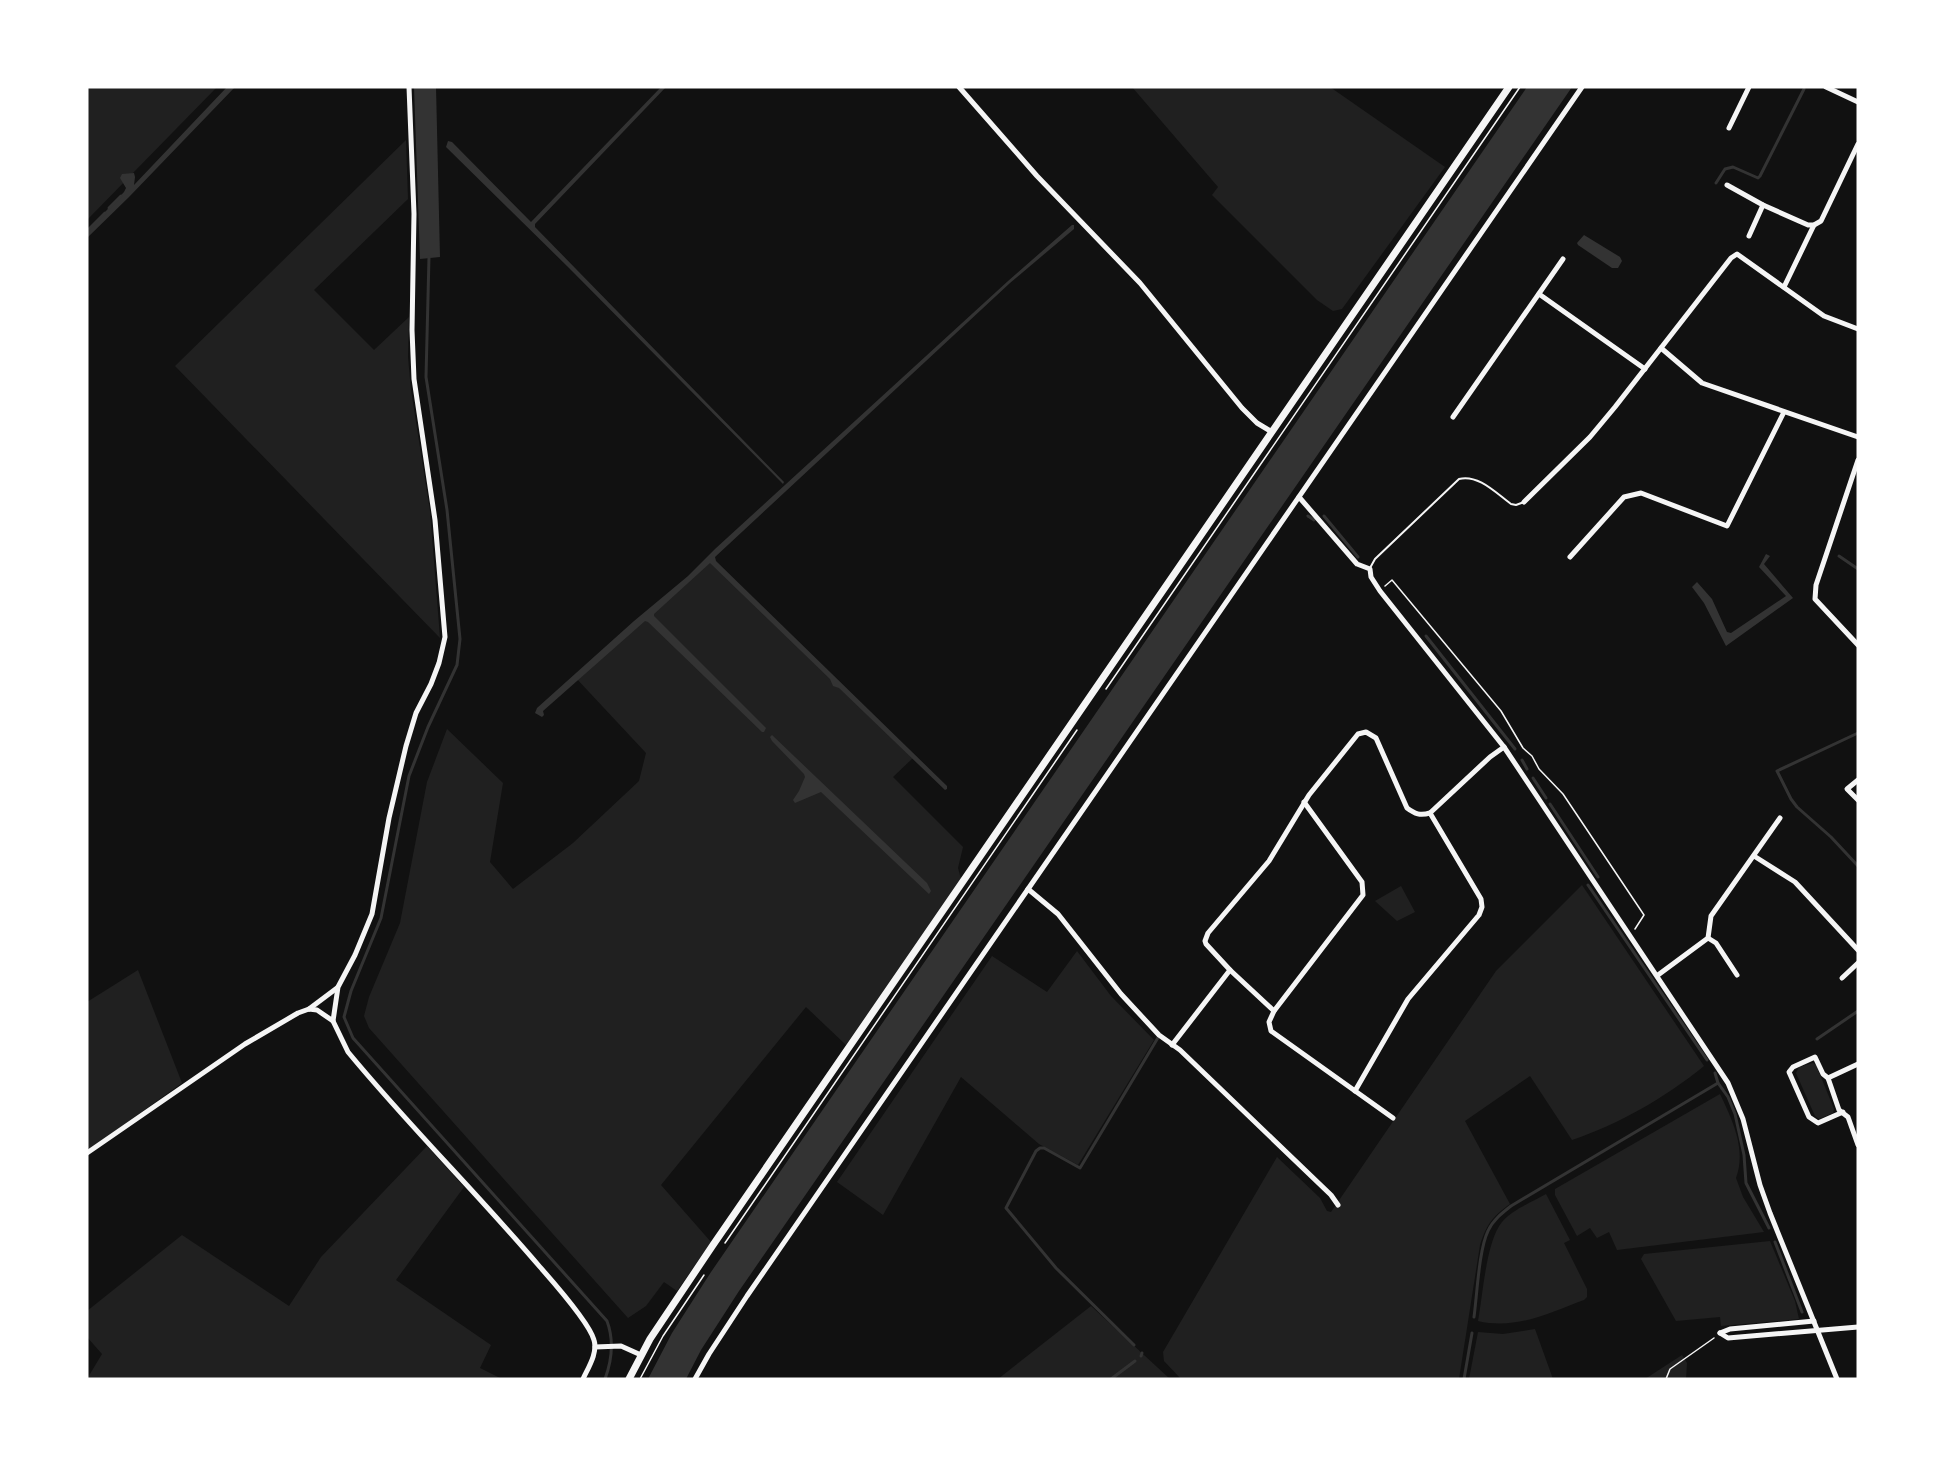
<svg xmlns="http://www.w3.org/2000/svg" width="1945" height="1466" viewBox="0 0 1945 1466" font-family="'Noto Serif',serif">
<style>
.green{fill:#202020}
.water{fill:#333}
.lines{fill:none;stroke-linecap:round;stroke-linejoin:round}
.stream{stroke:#333;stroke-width:3}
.path{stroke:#f5f5f5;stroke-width:1.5}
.service{stroke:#f5f5f5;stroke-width:2}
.minor{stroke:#f5f5f5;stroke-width:5}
.tertiary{stroke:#f5f5f5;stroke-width:7}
</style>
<rect width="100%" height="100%" fill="#111"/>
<g class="green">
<path d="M87,87H217L87,220Z"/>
<path d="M1132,87H1330L1445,167L1342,309L1333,311L1317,300L1212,195L1218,187Z"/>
<path d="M406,140L408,199L314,290L374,350L409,317L408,357L411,390L430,511L440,638L175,366Z"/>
<path d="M711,560L914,757L893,777L963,847L958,868L961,879L846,1045L806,1007L661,1185L711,1242L677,1291L664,1282L646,1306L628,1318L369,1028L364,1016L369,997L400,923L427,782L447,729L503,783L490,862L513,889L573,843L639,781L646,753L575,677Z"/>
<path d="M1582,885L1704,1066C1665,1098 1619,1124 1572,1140L1530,1076L1465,1121L1510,1204C1492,1217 1487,1224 1480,1245L1459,1379H1181L1164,1361L1163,1352L1277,1157L1320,1198L1327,1211L1331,1212L1496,971Z"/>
<path d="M1401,886L1415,912L1397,921L1375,901Z"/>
<path d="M1077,951L1111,996L1154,1040L1078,1165L1039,1144L961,1077L883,1215L837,1182L992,956L1047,992Z"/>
<path d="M138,970L182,1083L87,1151V1002Z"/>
<path d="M1813,1063L1816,1065L1834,1109L1833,1113L1819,1119L1815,1116L1796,1073L1799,1067Z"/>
<path d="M1720,1094C1732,1119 1747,1150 1736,1178L1743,1197L1764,1232L1617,1250L1609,1232L1597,1238L1590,1228L1577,1236L1555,1195V1189Z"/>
<path d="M427,1146L464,1187L396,1280L491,1345L480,1368L502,1379H87L102,1354L87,1337V1311L182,1235L289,1306L321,1257Z"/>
<path d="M1546,1194L1570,1240L1564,1243L1587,1289V1297L1584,1300C1549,1313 1516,1330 1478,1321C1483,1295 1486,1241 1502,1222C1512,1210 1532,1202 1546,1194Z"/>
<path d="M1770,1241L1795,1301L1799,1319L1721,1326L1720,1317L1676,1321L1641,1259L1644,1254Z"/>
<path d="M1091,1306L1170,1379H998Z"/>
<path d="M1535,1329L1553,1379H1469L1478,1332L1503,1334Z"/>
<path d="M1682,1355L1687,1363L1686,1379H1645Z"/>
</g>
<g class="water">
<path d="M227,87H235L129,197L87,238V231L124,192L126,188L120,178L122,174L134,173L135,177L134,185Z"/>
<path d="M414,87H436L440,257L420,259Z"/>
<path d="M661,87H666L535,224V227L784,482L783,484L569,268L446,147L448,141L452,142L531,222Z"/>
<path d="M1527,87H1572L739,1291L701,1350L686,1379H648L672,1333L711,1272Z"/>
<path d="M1072,225H1074V229L1010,283L715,557L716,561L947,786V789L945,790L839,688L833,686L830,679L710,563L654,614V616L766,728L764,732H762L648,622L645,621L543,711L544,715L542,717L535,713L537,708L634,621L688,576L715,549L1008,281Z"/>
<path d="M1584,235L1620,257L1622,261L1618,268H1612L1578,245L1577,243Z"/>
<path d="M1766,554L1770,556L1764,564L1793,598L1726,646L1704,603L1692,587L1697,582L1712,599L1727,632L1731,633L1786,596L1759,567Z"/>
<path d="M772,735L927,883L931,891L929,894L821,792L795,803L793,800L799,791L805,777L804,774L772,741L770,737Z"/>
</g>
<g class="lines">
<g class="stream">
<path d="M1716,183L1725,169L1733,167L1758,178L1760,176L1804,89"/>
<path d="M109,208L121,196"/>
<path d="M87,231L105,213"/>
<path d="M429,257L426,377L447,510L460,639L457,665L428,727L409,776L381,918L351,991L344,1017L353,1038L607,1321C614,1340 612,1360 605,1379"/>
<path d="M1308,516L1314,520"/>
<path d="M1324,516L1358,557"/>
<path d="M1839,556L1858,569"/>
<path d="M1426,636L1515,749"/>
<path d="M1858,733L1777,771L1791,799L1797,807L1831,837L1858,866"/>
<path d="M1522,760L1527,769"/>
<path d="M1533,778L1546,798"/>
<path d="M1550,804L1598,877"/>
<path d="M1588,885L1707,1060"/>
<path d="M1817,1039L1858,1011"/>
<path d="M1718,1083L1728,1097L1735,1114L1744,1155L1746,1183L1769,1228"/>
<path d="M1775,1242L1802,1312"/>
<path d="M1474,1317C1477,1295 1479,1249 1488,1231C1493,1220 1502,1213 1511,1206L1718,1083L1715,1073"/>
<path d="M1134,1345L1056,1268L1006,1208L1036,1151L1040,1148H1044L1080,1168L1159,1036"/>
<path d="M1141,1356L1142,1353"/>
<path d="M1111,1379L1135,1361"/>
<path d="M1464,1379L1472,1333"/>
</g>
<g class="path">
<path d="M1385,586L1392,580L1501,711L1523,748L1532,756L1539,769L1563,794L1644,915L1635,929"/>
<path d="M1106,689L1520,87"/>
<path d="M725,1243L1077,730"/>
<path d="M640,1379L663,1336L704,1275"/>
<path d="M1666,1379L1670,1369L1714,1338"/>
</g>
<path class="service" d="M1370,568L1375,559L1459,479C1478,474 1496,493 1511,504L1516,505L1524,502"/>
<g class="minor">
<path d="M409,87L414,214L412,330L414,379L435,520L445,637L439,663L431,684L416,713L406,746L389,818L372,914L355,955L338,987L333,1021L348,1052C409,1126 478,1194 540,1267C554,1283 589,1322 594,1340C598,1353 588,1368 583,1379"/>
<path d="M959,87L1037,176L1140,283L1242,408L1257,423L1272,432"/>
<path d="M1826,87L1858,102"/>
<path d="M1729,128L1749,87"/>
<path d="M1727,185L1763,205L1808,225H1814L1821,221L1858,144"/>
<path d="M1749,236L1763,205"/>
<path d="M1784,287L1814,225"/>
<path d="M1539,294L1645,369"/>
<path d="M1661,348L1702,383L1858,437"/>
<path d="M1453,417L1563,259"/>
<path d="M1858,460L1816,585L1815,599L1858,645"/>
<path d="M1299,497L1357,564L1370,569L1371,577L1380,591L1504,747L1728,1083L1743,1119L1760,1185L1770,1213L1837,1379"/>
<path d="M1524,502L1590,437L1615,407L1731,258L1737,254L1824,316L1858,329"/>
<path d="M1570,557L1624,497L1641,493L1727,526L1784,412"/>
<path d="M1858,780L1847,789L1858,800"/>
<path d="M1754,856L1795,882L1858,950"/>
<path d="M1028,889L1058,914L1121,994L1159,1035L1180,1050L1331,1195L1338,1205"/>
<path d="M1708,938L1716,943L1737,975"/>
<path d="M1230,970L1274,1011L1269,1022L1271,1031L1393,1118"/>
<path d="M1658,975L1708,938L1711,916L1780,818"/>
<path d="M1842,978L1858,963"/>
<path d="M309,1009L337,988"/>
<path d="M1274,1011L1363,895L1362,882L1304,802"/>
<path d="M1172,1045L1230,970L1206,944L1205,941L1208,933L1269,861L1309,795L1358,734L1366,732L1376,738L1407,808C1415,814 1420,816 1430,813L1490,757L1504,747"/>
<path d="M1828,1078L1858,1064"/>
<path d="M1355,1091L1408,999L1479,915L1482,907L1481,899L1430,813"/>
<path d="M1843,1112L1818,1123L1809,1117L1789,1072L1793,1067L1815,1057L1823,1074L1828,1078L1839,1110L1848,1117L1858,1145"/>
<path d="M87,1153L245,1044L298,1013L309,1009L317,1010L333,1021"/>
<path d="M1720,1333L1728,1338L1858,1327"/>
<path d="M1720,1333L1730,1329L1814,1321"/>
<path d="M595,1347L621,1346L641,1355"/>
<path d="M695,1379L709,1354L747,1296L1582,87"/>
</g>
<path class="tertiary" d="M629,1379L650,1339L713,1245L1509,87"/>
</g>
<rect width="1945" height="1466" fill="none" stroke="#ffffff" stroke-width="177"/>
</svg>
